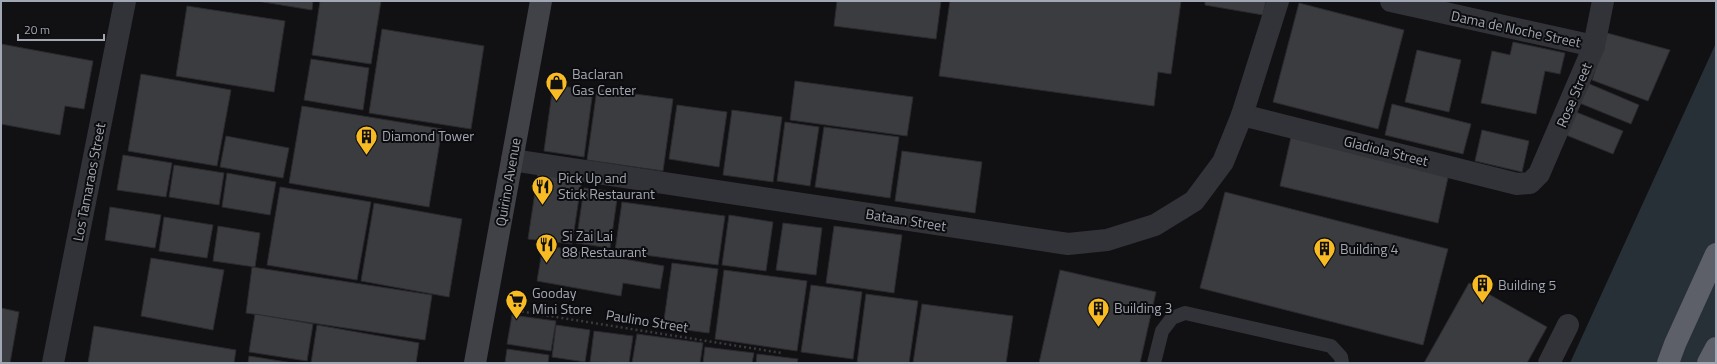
<svg xmlns="http://www.w3.org/2000/svg" width="1717" height="364" viewBox="0 0 1717 364" font-family="'Titillium Web',sans-serif">
<style>
.water{fill:#272f37}
.building{fill:#3b3c40;stroke:#2b2b2f}
.lines{fill:none;stroke-linecap:round;stroke-linejoin:round}
.path{stroke:#383a3f;stroke-width:2.5;stroke-dasharray:2 3;stroke-linecap:butt}
.lane{stroke:#323338;stroke-width:14}
.street{stroke:#323338;stroke-width:22}
.secondary{stroke:#404248;stroke-width:22}
.highway{stroke:#5e6069;stroke-width:22}
.labels{text-anchor:middle;stroke-width:4;stroke-linejoin:round;paint-order:stroke}
.street-label{font-size:14px;fill:#a2a7b4;stroke:#0c0c0e}
.poi-label{font-size:14px;fill:#a2a7b4;stroke:#0c0c0e;text-anchor:start}
</style>
<rect width="100%" height="100%" fill="#111113"/>
<path class="water" d="M1716,43V363H1570Z"/>
<g class="building">
<path d="M257,1H313L312,10Z"/>
<path d="M320,1H381L371,64L312,55Z"/>
<path d="M837,1H941L936,39L834,26Z"/>
<path d="M950,1H1181L1171,74L1158,72L1154,106L939,76Z"/>
<path d="M1205,1H1266L1263,15L1205,5Z"/>
<path d="M1299,3L1404,30L1378,129L1273,102Z"/>
<path d="M187,6L285,21L274,92L176,76Z"/>
<path d="M382,29L484,46L471,129L369,113Z"/>
<path d="M1607,33L1670,50L1648,101L1592,80Z"/>
<path d="M1513,42L1565,53L1560,74L1545,71L1536,114L1481,103L1492,51L1510,55Z"/>
<path d="M1,44L93,61L84,109L65,106L60,135L1,124Z"/>
<path d="M1417,50L1461,60L1449,112L1405,102Z"/>
<path d="M311,59L369,68L363,110L304,100Z"/>
<path d="M141,74L231,90L217,166L128,151Z"/>
<path d="M795,81L913,97L907,136L790,120Z"/>
<path d="M1585,82L1639,105L1631,124L1577,102Z"/>
<path d="M553,85L593,90L584,157L544,151Z"/>
<path d="M597,89L673,99L663,171L587,160Z"/>
<path d="M1392,104L1471,124L1463,154L1385,135Z"/>
<path d="M677,105L727,112L719,167L669,159Z"/>
<path d="M302,106L442,129L429,207L289,183Z"/>
<path d="M732,110L782,117L773,182L723,175Z"/>
<path d="M1571,110L1623,131L1613,154L1561,133Z"/>
<path d="M785,122L819,127L810,186L777,181Z"/>
<path d="M824,127L899,137L890,198L815,187Z"/>
<path d="M1482,130L1529,141L1522,172L1475,161Z"/>
<path d="M226,136L289,148L283,178L220,167Z"/>
<path d="M1291,137L1449,173L1438,223L1280,186Z"/>
<path d="M902,151L982,162L975,213L895,201Z"/>
<path d="M123,155L172,163L166,197L117,190Z"/>
<path d="M174,165L224,173L219,205L169,197Z"/>
<path d="M538,172L582,178L572,244L528,239Z"/>
<path d="M227,173L276,182L270,215L222,207Z"/>
<path d="M280,187L371,202L357,280L267,265Z"/>
<path d="M584,188L618,192L610,248L576,243Z"/>
<path d="M1225,192L1448,249L1423,345L1200,288Z"/>
<path d="M622,202L725,216L718,265L615,251Z"/>
<path d="M374,203L462,219L449,297L361,281Z"/>
<path d="M110,207L161,215L155,248L105,240Z"/>
<path d="M729,215L773,222L766,271L722,265Z"/>
<path d="M164,217L213,225L207,258L159,251Z"/>
<path d="M783,223L822,228L816,275L776,270Z"/>
<path d="M218,226L260,233L255,267L213,261Z"/>
<path d="M834,226L902,235L894,293L826,283Z"/>
<path d="M543,245L664,266L660,289L623,283L621,296L537,281Z"/>
<path d="M151,258L224,270L213,330L141,316Z"/>
<path d="M672,263L718,269L709,333L663,327Z"/>
<path d="M252,267L432,295L425,340L246,313Z"/>
<path d="M724,270L807,281L797,351L715,339Z"/>
<path d="M1060,270L1156,292L1140,363H1039Z"/>
<path d="M1469,283L1547,327L1527,363H1424Z"/>
<path d="M811,285L862,292L853,359L801,352Z"/>
<path d="M866,294L918,301L909,363H857Z"/>
<path d="M922,304L1013,316L1006,363H913Z"/>
<path d="M1,308L19,312L10,363H1Z"/>
<path d="M255,314L313,324L307,361L249,352Z"/>
<path d="M512,315L556,321L551,351L507,344Z"/>
<path d="M317,325L419,343L416,363H311Z"/>
<path d="M556,325L590,330L585,362L552,357Z"/>
<path d="M94,326L236,350L234,363H88Z"/>
<path d="M594,331L633,336L629,363L590,362Z"/>
<path d="M637,334L703,343L700,363H632Z"/>
<path d="M705,347L754,353L752,363H703Z"/>
<path d="M507,349L549,355L548,363H505Z"/>
<path d="M757,354L798,359L797,363H756Z"/>
<path d="M249,356L293,363H248Z"/>
</g>
<g class="lines">
<path class="path" d="M512,310L782,353"/>
<path class="lane" d="M1154,363L1162,331L1172,318L1185,313L1331,346L1341,357L1342,363"/>
<g class="street">
<path d="M1391,1L1594,46"/>
<path d="M1242,115L1517,184L1530,183L1539,174L1594,46L1603,1"/>
<path d="M512,160L1068,244L1107,240L1155,225L1194,201L1223,162L1242,115L1278,1"/>
<path d="M53,363L125,1"/>
<path d="M1549,363L1568,325"/>
</g>
<path class="secondary" d="M475,363L541,1"/>
<g class="highway">
<path d="M1668,363L1675,344L1716,254"/>
<path d="M1708,363L1716,348"/>
</g>
</g>
<defs>
<symbol id="shop-pin" viewBox="-11 -11 22 30"><path d="M0 17L-7.5 6A9.5 9.5 0 1 1 7.5 6Z" fill="#f8bb24" stroke="#0c0c0e"/><path d="M-5-2.5h2.3a2.7 3.5 0 0 1 5.4 0H5L5.5 6h-11ZM-1.5-2.5h3a1.5 2.3 0 0 0-3 0Z" fill="#111"/></symbol>
<symbol id="building-pin" viewBox="-11 -11 22 30"><path d="M0 17L-7.5 6A9.5 9.5 0 1 1 7.5 6Z" fill="#f8bb24" stroke="#0c0c0e"/><path d="M-4-6H4V6H1V3H-1V6H-4ZM-2.5-4.3h1.7v1.8h-1.7ZM.8-4.3h1.7v1.8H.8ZM-2.5-1h1.7V.8h-1.7ZM.8-1h1.7V.8H.8Z" fill="#111"/></symbol>
<symbol id="restaurant-pin" viewBox="-11 -11 22 30"><path d="M0 17L-7.5 6A9.5 9.5 0 1 1 7.5 6Z" fill="#f8bb24" stroke="#0c0c0e"/><path d="M-5-6h1v4h1v-4h1v4h1v-4h1v5L-1.5 .5V6h-2V.5L-5-1ZM5-6V6H3V1.5H1.5Q1.5-4 5-6Z" fill="#111"/></symbol>
<symbol id="supermarket-pin" viewBox="-11 -11 22 30"><path d="M0 17L-7.5 6A9.5 9.5 0 1 1 7.5 6Z" fill="#f8bb24" stroke="#0c0c0e"/><path d="M-6-5.5h2.5l.6 2H6L4.5 2H-2.5L-4.4-4H-6ZM-1.5 3.2a1.3 1.3 0 1 0 .1 0ZM3 3.2a1.3 1.3 0 1 0 .1 0Z" fill="#111"/></symbol>
</defs>
<g fill-rule="evenodd">
<use href="#shop-pin" x="544" y="70" width="25" height="34"/>
<use href="#building-pin" x="354" y="124" width="25" height="34"/>
<use href="#restaurant-pin" x="530" y="174" width="25" height="34"/>
<use href="#restaurant-pin" x="534" y="232" width="25" height="34"/>
<use href="#building-pin" x="1312" y="236" width="25" height="34"/>
<use href="#building-pin" x="1470" y="272" width="25" height="34"/>
<use href="#supermarket-pin" x="504" y="288" width="25" height="34"/>
<use href="#building-pin" x="1086" y="296" width="25" height="34"/>
</g>
<g class="labels">
<g class="street-label">
<text transform="translate(1516 29) rotate(12)" y="5">Dama de Noche Street</text>
<text transform="translate(1574 95) rotate(-67)" y="5">Rose Street</text>
<text transform="translate(1386 151) rotate(14)" y="5">Gladiola Street</text>
<text transform="translate(89 182) rotate(-79)" y="5">Los Tamaraos Street</text>
<text transform="translate(508 182) rotate(-80)" y="5">Quirino Avenue</text>
<text transform="translate(906 220) rotate(9)" y="5">Bataan Street</text>
<text transform="translate(647 321) rotate(9)" y="5">Paulino Street</text>
</g>
<g class="poi-label">
<text x="572" y="79">Baclaran<tspan x="572" dy="16">Gas Center</tspan></text>
<text x="382" y="141">Diamond Tower</text>
<text x="558" y="183">Pick Up and<tspan x="558" dy="16">Stick Restaurant</tspan></text>
<text x="562" y="241">Si Zai Lai<tspan x="562" dy="16">88 Restaurant</tspan></text>
<text x="1340" y="254">Building 4</text>
<text x="1498" y="290">Building 5</text>
<text x="532" y="298">Gooday<tspan x="532" dy="16">Mini Store</tspan></text>
<text x="1114" y="313">Building 3</text>
</g>
</g>
<rect width="1717" height="364" fill="none" stroke="#a2a7b4" stroke-width="4"/>
<path d="M18 34v6h86v-6" fill="none" stroke="#a2a7b4" stroke-width="2"/>
<text x="24" y="34" font-size="12" fill="#a2a7b4" stroke="#0c0c0e" stroke-width="3" paint-order="stroke">20 m</text>
</svg>
